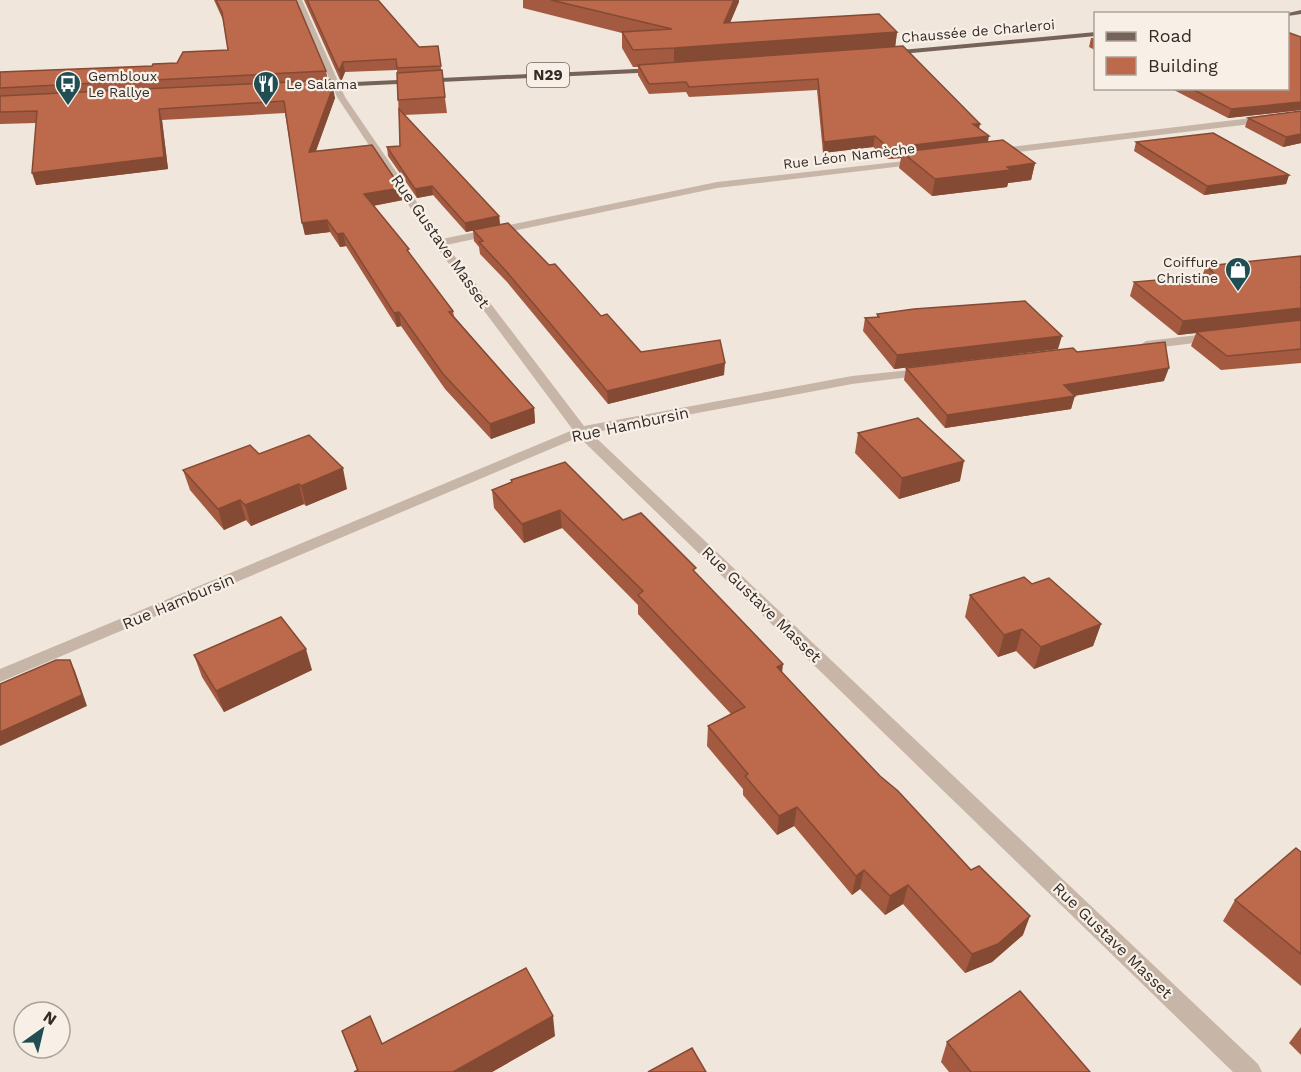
<svg xmlns="http://www.w3.org/2000/svg" width="1301" height="1072" viewBox="0 0 1301 1072" font-family="'Work Sans',sans-serif">
<style>
.lines{fill:none;stroke-linecap:round;stroke-linejoin:round}
.minor{fill:#c7b6a8;fill-rule:evenodd}
.primary{fill:#756359;fill-rule:evenodd}
.wall{fill:#a35a40}
.shaded-wall{fill:#844a34}
.building{fill:#bd694b;stroke:#844a34;stroke-width:1.5}
.labels{text-anchor:middle;stroke-width:4.5;stroke-linejoin:round;paint-order:stroke}
.far-street-label{font-size:14px;fill:#342c27;stroke:#f8f0e7}
.far-poi-label{font-size:14px;fill:#342c27;stroke:#f8f0e7;text-anchor:start}
.shield{fill:#f8f0e7;stroke:#6f6761;stroke-width:1.5}
.shield-label{font-size:15px;font-weight:bold;fill:#342c27}
.street-label{font-size:16px;fill:#342c27;stroke:#f8f0e7}
</style>
<rect width="100%" height="100%" fill="#f0e6db"/>
<g class="lines">
<g class="minor">
<path d="M296,0H302L345,97L442,239L717,182L923,159L925,161L920,164L717,188L446,245L584,426L852,376L930,368L932,371L926,375L852,384L591,433L1258,1064L1262,1072H1233L579,437L0,682V669L573,430L435,245L337,97Z"/>
<path d="M1301,112V118L994,155L990,152L994,149Z"/>
<path d="M1215,333L1221,337L1219,340L1146,349L1140,345L1146,341Z"/>
</g>
<g class="primary">
<path d="M1301,10V14L1288,16V14H1284Z"/>
<path d="M1096,32V36L890,55L886,53L890,51Z"/>
<path d="M656,68H659V72L312,88L308,86L312,84Z"/>
</g>
</g>
<g class="wall">
<path d="M214,0H296L326,71L328,80L335,98L316,151L403,200L373,206L453,311L454,316L534,408L535,423L491,439L445,389L401,326L397,327L346,246L340,247L330,232L305,235L285,113L162,120L168,169L36,185V123L0,124V72L152,66L177,63L228,50L223,20Z"/>
<path d="M304,0H378L419,47L438,46L447,113L404,115L499,216L500,225L466,232L433,195L417,198L388,156L387,147L400,146L397,70L345,72L341,82Z"/>
<path d="M523,0H739L730,23L897,32L895,47L979,129L988,142L1035,163L1031,180L1008,183L1007,187L932,196L899,168L901,158L888,159L873,147L823,153L817,90L689,97L686,92L649,94L638,75V67H633L622,48V33L523,8Z"/>
<path d="M1301,37V110L1228,118L1170,88H1287Z"/>
<path d="M1091,38H1095V50L1089,47Z"/>
<path d="M1301,111V143L1283,147L1245,127L1248,118Z"/>
<path d="M1136,142L1289,175L1286,184L1204,195L1134,151Z"/>
<path d="M473,230L549,265L601,316L641,352L724,375L608,404L507,282L480,254L479,247L474,241Z"/>
<path d="M1301,256V363L1221,370L1191,346L1196,333L1178,335L1130,296L1134,282L1202,276L1206,266Z"/>
<path d="M877,314L1058,349L894,369L863,331L865,318L877,317Z"/>
<path d="M1077,352L1164,381L1074,396L1071,409L945,428L904,380L906,368Z"/>
<path d="M858,433L960,481L899,499L855,453Z"/>
<path d="M259,454L347,489L306,506L304,504L251,526L246,520L224,530L190,490L183,470Z"/>
<path d="M511,480L623,520L696,573L782,672L1023,935L992,962L965,973L903,904L885,915L860,889L852,895L794,826L777,835L743,795V789L707,746L708,726L731,714L638,614V605L562,528L524,543L494,508L492,490L511,482Z"/>
<path d="M1032,584L1101,624L1093,646L1034,669L1016,651L998,657L965,617L970,595Z"/>
<path d="M194,655L312,670L224,712L202,677Z"/>
<path d="M1301,852V986L1223,921L1235,900Z"/>
<path d="M1301,1027V1055L1289,1043Z"/>
<path d="M342,1031L382,1044L555,1036L492,1072H354L357,1070Z"/>
<path d="M947,1042L1090,1072H949L941,1062Z"/>
</g>
<g class="shaded-wall">
<path d="M734,0H739V2L723,39L724,23Z"/>
<path d="M897,32L895,48L674,65V48Z"/>
<path d="M343,62L345,72L341,82L339,71Z"/>
<path d="M333,87L335,98L311,164L309,152Z"/>
<path d="M1301,102V110L1228,118L1231,109Z"/>
<path d="M159,109L162,120L168,169L36,185L32,173Z"/>
<path d="M973,124H980L978,134Z"/>
<path d="M1301,134V143L1283,147L1286,137Z"/>
<path d="M875,136L873,147L823,153L824,142Z"/>
<path d="M989,136L987,147L902,152L901,158L888,159L889,148Z"/>
<path d="M1035,163L1031,180L1008,183L1007,187L932,196L935,179Z"/>
<path d="M1289,175L1286,184L1204,195L1207,186Z"/>
<path d="M432,186L433,195L417,198L415,189Z"/>
<path d="M401,188L403,200L366,207L364,194Z"/>
<path d="M499,216L500,225L466,232L465,223Z"/>
<path d="M327,220L330,232L305,235L302,223Z"/>
<path d="M343,233L346,246L340,247L337,234Z"/>
<path d="M1301,308V321L1196,332V333L1178,335L1183,321Z"/>
<path d="M399,312L401,326L397,327L394,313Z"/>
<path d="M1062,336L1058,349L894,369L897,355Z"/>
<path d="M725,363L724,375L608,404L607,391Z"/>
<path d="M1169,368L1164,381L1060,398L1064,385Z"/>
<path d="M1075,396L1071,409L945,428L947,415Z"/>
<path d="M534,408L535,423L491,439L490,424Z"/>
<path d="M964,461L960,481L899,499L902,478Z"/>
<path d="M343,468L347,489L306,506L301,486Z"/>
<path d="M299,484L304,504L251,526L245,505Z"/>
<path d="M240,500L246,520L224,530L218,509Z"/>
<path d="M560,510L562,528L524,543L522,524Z"/>
<path d="M1101,624L1093,646L1034,669L1041,647Z"/>
<path d="M1022,629L1016,651L998,657L1004,635Z"/>
<path d="M306,649L312,670L224,712L216,691Z"/>
<path d="M70,660L75,671L87,706L0,746V732Z"/>
<path d="M783,664L781,683L777,667Z"/>
<path d="M797,807L794,826L777,835L779,816Z"/>
<path d="M864,870L860,889L852,895L856,876Z"/>
<path d="M908,885L903,904L885,915L890,896Z"/>
<path d="M1030,916L1023,935L992,962L965,973L972,954Z"/>
<path d="M553,1016L555,1036L492,1072H453Z"/>
</g>
<g class="building">
<path d="M216,0H296L326,71L0,88V72L152,66L153,64L177,63L183,52L228,50L222,12Z"/>
<path d="M307,0H378L419,47L438,46L441,66L397,68L396,59L343,62L339,71Z"/>
<path d="M551,0H734L724,23L879,14L897,32L674,48L633,50L622,32L672,29Z"/>
<path d="M1287,32L1301,37V102L1231,109L1190,88H1287Z"/>
<path d="M903,46L980,124H973L989,136L889,148L875,136L824,142L818,79L689,87L686,82L649,84L638,65Z"/>
<path d="M442,70L445,97L398,100L397,73Z"/>
<path d="M330,80L333,87L309,152L372,145L401,188L364,194L409,249L407,250L453,311L449,312L534,408L490,424L443,374L399,312L394,313L343,233L337,234L327,220L302,223L284,101L159,109L164,157L32,173L37,111L0,112V96Z"/>
<path d="M399,109L499,216L465,223L432,186L415,189L387,147L400,146Z"/>
<path d="M1301,111V134L1286,137L1248,118Z"/>
<path d="M1213,133L1289,175L1207,186L1136,142Z"/>
<path d="M1003,140L1035,163L1007,167L1011,170L935,179L902,152Z"/>
<path d="M508,223L549,265L555,264L601,316L607,314L641,352L720,340L725,363L607,391L506,271L479,242L483,241L473,230Z"/>
<path d="M1301,256V287H1300H1301V308L1183,321L1134,282L1216,275L1206,266Z"/>
<path d="M1025,301L1062,336L897,355L865,318L879,317L877,314L914,309Z"/>
<path d="M1301,320V349L1227,356L1196,332Z"/>
<path d="M1165,342L1169,368L1064,385L1075,396L947,415L906,368L1073,348L1077,352Z"/>
<path d="M918,418L964,461L902,478L858,433Z"/>
<path d="M309,435L343,468L301,486L299,484L245,505L240,500L218,509L183,470L250,445L259,454Z"/>
<path d="M565,462L623,520L641,513L696,568L693,570L783,664L777,667L821,714L880,776L898,791L971,870L979,866L1030,916L998,944L972,954L908,885L890,896L864,870L856,876L797,807L779,816L745,776L748,774L708,726L745,707L638,595L643,591L560,510L522,524L492,490L512,482L511,480Z"/>
<path d="M1024,577L1032,584L1049,578L1101,624L1041,647L1022,629L1004,635L970,595Z"/>
<path d="M281,617L306,649L216,691L194,655Z"/>
<path d="M56,660H70L82,695L0,732V684Z"/>
<path d="M1296,848L1301,852V954L1235,900Z"/>
<path d="M526,968L553,1016L453,1072H354L358,1070L342,1031L370,1016L382,1044Z"/>
<path d="M1020,991L1090,1072H971L947,1042Z"/>
<path d="M692,1048L706,1072H648Z"/>
</g>
<defs>
<symbol id="bus-pin" viewBox="-11 -11 22 30"><path d="M0 17L-7.5 6A9.5 9.5 0 1 1 7.5 6Z" fill="#204e52" stroke="#f8f0e7"/><path d="M-5-6H5V4H4V6H2V4H-2V6H-4V4H-5ZM-3.5-4V0h7V-4ZM-3.5 1.2v1.5H-2V1.2ZM2 1.2v1.5H3.5V1.2Z" fill="#fff"/></symbol>
<symbol id="restaurant-pin" viewBox="-11 -11 22 30"><path d="M0 17L-7.5 6A9.5 9.5 0 1 1 7.5 6Z" fill="#204e52" stroke="#f8f0e7"/><path d="M-5-6h1v4h1v-4h1v4h1v-4h1v5L-1.5 .5V6h-2V.5L-5-1ZM5-6V6H3V1.5H1.5Q1.5-4 5-6Z" fill="#fff"/></symbol>
<symbol id="shop-pin" viewBox="-11 -11 22 30"><path d="M0 17L-7.5 6A9.5 9.5 0 1 1 7.5 6Z" fill="#204e52" stroke="#f8f0e7"/><path d="M-5-2.5h2.3a2.7 3.5 0 0 1 5.4 0H5L5.5 6h-11ZM-1.5-2.5h3a1.5 2.3 0 0 0-3 0Z" fill="#fff"/></symbol>
</defs>
<g fill-rule="evenodd">
<use href="#bus-pin" x="53" y="69" width="30" height="40"/>
<use href="#restaurant-pin" x="251" y="69" width="30" height="40"/>
<use href="#shop-pin" x="1223" y="255" width="30" height="40"/>
</g>
<g class="labels">
<g class="far-street-label">
<text transform="translate(978 31) rotate(-5)" y="5">Chaussée de Charleroi</text>
<text transform="translate(849 156) rotate(-7)" y="5">Rue Léon Namèche</text>
</g>
<g class="far-poi-label">
<text x="88" y="81">Gembloux<tspan x="88" dy="16">Le Rallye</tspan></text>
<text x="286" y="89">Le Salama</text>
<text x="1218" y="267" text-anchor="end">Coiffure<tspan x="1218" dy="16">Christine</tspan></text>
</g>
<rect class="shield" x="527" y="63" width="42" height="24" rx="4.5"/>
<g class="shield-label">
<text x="548" y="80">N29</text>
</g>
<g class="street-label">
<text transform="translate(441 241) rotate(55)" y="6">Rue Gustave Masset</text>
<text transform="translate(630 424) rotate(-12)" y="6">Rue Hambursin</text>
<text transform="translate(178 601) rotate(-23)" y="6">Rue Hambursin</text>
<text transform="translate(762 604) rotate(44)" y="6">Rue Gustave Masset</text>
<text transform="translate(1113 940) rotate(44)" y="6">Rue Gustave Masset</text>
</g>
</g>
<rect x="1094" y="12" width="195" height="78" fill="#f8f0e7" stroke="#aaa29a" stroke-width="1.5"/>
<rect x="1106" y="32" width="30" height="9" fill="#756359" stroke="#aaa29a" stroke-width="1.5"/>
<text x="1148" y="42" font-size="18" fill="#342c27">Road</text>
<rect x="1106" y="57" width="30" height="18" fill="#bd694b" stroke="#aaa29a" stroke-width="1.5"/>
<text x="1148" y="72" font-size="18" fill="#342c27">Building</text>
<g transform="translate(42 1030) rotate(34)"><circle r="28" fill="#f8f0e7" stroke="#aaa29a" stroke-width="1.5"/>
<path d="M0-4.5L10 22L0 15L-10 22Z" fill="#204e52"/>
<text y="-9" font-size="16" font-weight="bold" text-anchor="middle" fill="#342c27">N</text>
</g>
</svg>
